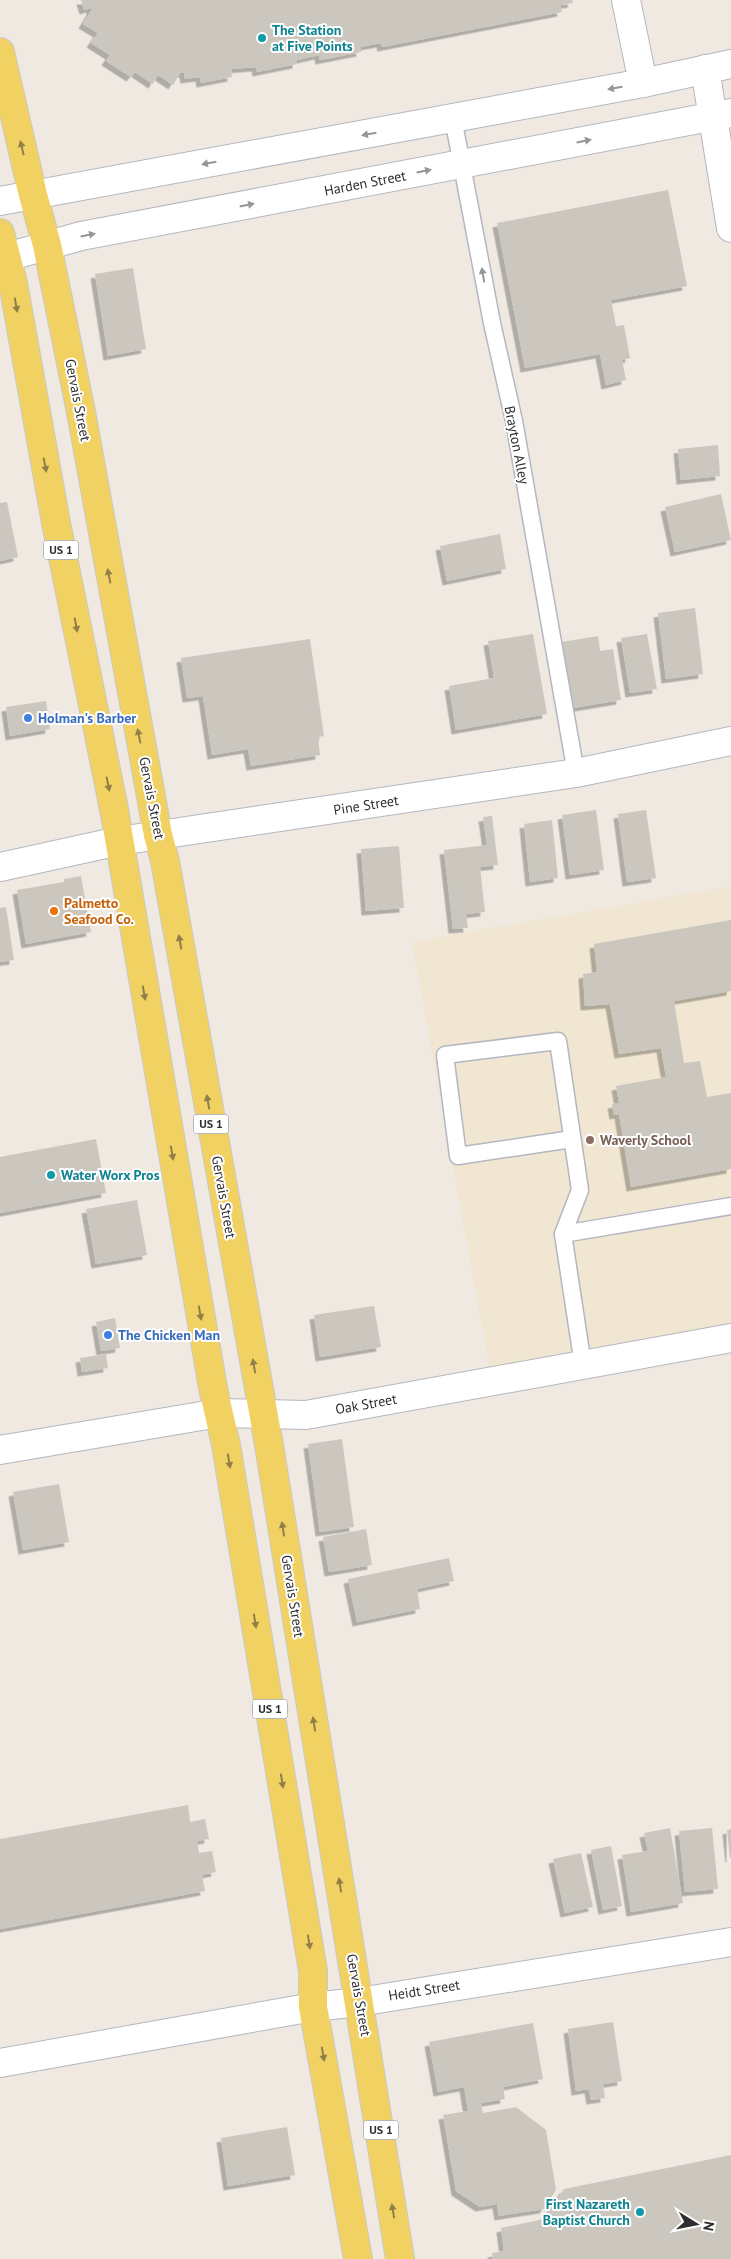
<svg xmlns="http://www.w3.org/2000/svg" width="731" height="2259" viewBox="0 0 731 2259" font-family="'PT Sans',sans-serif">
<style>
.education{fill:#f0e6d1}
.building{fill:#cbc7bf;filter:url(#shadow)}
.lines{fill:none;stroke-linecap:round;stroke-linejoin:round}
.lane-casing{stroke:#b4b7c1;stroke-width:19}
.street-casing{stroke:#b4b7c1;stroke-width:30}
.secondary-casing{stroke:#b4b7c1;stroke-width:30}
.primary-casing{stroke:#c9c9c9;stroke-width:30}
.lane{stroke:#fff;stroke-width:16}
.street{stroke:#fff;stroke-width:28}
.secondary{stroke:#fff;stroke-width:28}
.primary{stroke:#f2d163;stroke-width:28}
.oneway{fill:#969696}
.oneway2{fill:#908048}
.culture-dot{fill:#0f9aa8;stroke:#fff;stroke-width:2}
.shop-dot{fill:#3f7fe0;stroke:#fff;stroke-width:2}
.food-dot{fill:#e8710a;stroke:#fff;stroke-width:2}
.education-dot{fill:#8d6e63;stroke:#fff;stroke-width:2}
.labels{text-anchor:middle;stroke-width:4;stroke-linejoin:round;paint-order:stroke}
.shield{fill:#fff;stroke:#6d6d6d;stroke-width:1}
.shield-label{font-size:12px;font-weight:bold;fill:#2e2e2e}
.culture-label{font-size:14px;font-weight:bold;fill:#0d838f;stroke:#fff;text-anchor:start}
.street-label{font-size:14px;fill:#2e2e2e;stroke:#fff}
.shop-label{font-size:14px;font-weight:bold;fill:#366cbe;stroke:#fff;text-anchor:start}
.food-label{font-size:14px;font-weight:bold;fill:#c56008;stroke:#fff;text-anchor:start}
.education-label{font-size:14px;font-weight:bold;fill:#785e54;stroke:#fff;text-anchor:start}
</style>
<defs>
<filter id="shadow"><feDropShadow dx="-4.5" dy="4.5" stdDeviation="0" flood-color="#0004"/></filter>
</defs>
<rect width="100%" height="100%" fill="#efe9e1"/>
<path class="education" d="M731,886V1338L492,1381L412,942Z"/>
<g class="building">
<path d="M81,0H572L573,3L560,5L562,12L382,47L381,43L360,47L361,52L320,60L319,55L297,60V64L257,72L256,67L231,69L232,77L201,83L200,77L185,79L184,73H180L173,85L158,75L153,84L135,72L131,77L106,61L110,55L91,43L98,33L83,24L91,11V8L84,10Z"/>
<path d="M668,190L687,286L611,300L616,326L624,325L630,358L622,360L626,380L606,385L600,354L525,368L497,223Z"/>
<path d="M133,268L146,349L108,356L95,274Z"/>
<path d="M718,445L720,476L681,480L678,449Z"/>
<path d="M721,494L731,540L675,552L665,507Z"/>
<path d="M7,502L18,557L0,561V503Z"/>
<path d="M500,534L506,569L447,581L440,546Z"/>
<path d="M695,608L703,674L666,679L658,613Z"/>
<path d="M533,634L547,714L456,730L449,686L494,678L488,641Z"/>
<path d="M647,634L657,689L630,693L621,638Z"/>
<path d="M598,636L600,651L613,649L621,700L573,708L562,642Z"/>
<path d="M310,639L324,736L318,737L320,755L251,766L248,749L212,755L203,696L187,698L181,658Z"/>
<path d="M46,701L50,729L10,736L6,707Z"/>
<path d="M596,810L604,870L570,875L562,815Z"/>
<path d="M646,810L656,878L627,882L618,814Z"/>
<path d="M492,816L498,865L480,867L485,912L466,914L468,928L453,929L444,850L487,845L483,817Z"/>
<path d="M552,820L558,878L530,882L524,824Z"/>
<path d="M399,846L404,908L366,911L361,849Z"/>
<path d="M81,876L91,932L26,944L17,890L64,882V879Z"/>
<path d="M6,907L14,960L0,962V908Z"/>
<path d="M731,920V991L674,1001L684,1063L700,1061L707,1097L731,1093V1169L631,1187L619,1114L614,1115L612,1104L619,1103L616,1086L666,1077L661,1048L619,1054L610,1004L585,1006L583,974L597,972L594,944Z"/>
<path d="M96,1139L106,1193L0,1213V1157Z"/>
<path d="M137,1200L147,1255L96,1264L86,1209Z"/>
<path d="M374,1306L381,1347L320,1357L314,1315Z"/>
<path d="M115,1318L120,1348L101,1351L96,1322Z"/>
<path d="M106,1354L108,1368L82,1372L80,1358Z"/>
<path d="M342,1439L354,1527L320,1532L308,1444Z"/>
<path d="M59,1484L69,1542L23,1550L13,1492Z"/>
<path d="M366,1529L372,1565L329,1572L323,1537Z"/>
<path d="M449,1558L454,1581L417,1589L420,1609L357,1622L348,1579Z"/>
<path d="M188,1805L190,1822L205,1819L209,1839L197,1841L199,1853L212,1851L216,1872L202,1875L205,1891L0,1929V1839Z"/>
<path d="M670,1828L683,1903L631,1912L622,1855L648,1851L644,1833Z"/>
<path d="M712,1828L718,1889L685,1892L679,1831Z"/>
<path d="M731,1829V1858H730L727,1830Z"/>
<path d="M611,1846L622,1906L603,1910L591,1850Z"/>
<path d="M581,1853L593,1907L565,1913L553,1859Z"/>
<path d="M613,2022L622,2081L603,2084L605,2098L591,2100L589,2089L576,2091L568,2029Z"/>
<path d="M533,2023L543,2079L503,2087L505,2099L481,2103L483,2113L516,2107L546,2130L556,2190L544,2209L499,2216L497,2204L480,2207L456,2191L443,2115L468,2111L464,2087L438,2092L429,2042Z"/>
<path d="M287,2127L295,2175L228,2186L221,2138Z"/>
<path d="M731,2155V2259H493L492,2253L504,2251L501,2228L544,2219L564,2189Z"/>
</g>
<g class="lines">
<defs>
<g id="lane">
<path d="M453,118L492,323L514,421L576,773"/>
<path d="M572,1139L458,1156L445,1055L558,1041L580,1190L563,1234L583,1365"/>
<path d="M563,1234L731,1206"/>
</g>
<g id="street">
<path d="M626,0L643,83"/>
<path d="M705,69L731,228"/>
<path d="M0,867L119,841L576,773L731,741"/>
<path d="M0,1450L219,1413L306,1415L731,1338"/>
<path d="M0,2063L313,2007L359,2002L731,1942"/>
</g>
<g id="secondary">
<path d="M0,201L643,83L731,64"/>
<path d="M0,259L81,236L731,113"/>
</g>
<g id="primary">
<path d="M0,52L33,195L47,245L81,412L158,835L165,861L269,1445L400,2259"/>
<path d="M0,233L13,283L56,523L114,809L213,1388L226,1445L313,1971V2007L358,2259"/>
</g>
</defs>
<use href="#lane" class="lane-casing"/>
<use href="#street" class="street-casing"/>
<use href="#secondary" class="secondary-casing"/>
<use href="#primary" class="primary-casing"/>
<use href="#lane" class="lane"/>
<use href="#street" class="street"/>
<use href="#secondary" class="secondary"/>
<use href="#primary" class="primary"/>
</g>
<defs><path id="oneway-solid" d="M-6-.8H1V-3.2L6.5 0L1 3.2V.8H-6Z" transform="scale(1.25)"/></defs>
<g class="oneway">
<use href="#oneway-solid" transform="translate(615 88) rotate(170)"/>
<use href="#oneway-solid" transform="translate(369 134) rotate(170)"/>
<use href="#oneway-solid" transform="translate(584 141) rotate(-11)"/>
<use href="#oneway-solid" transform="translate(209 163) rotate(170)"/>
<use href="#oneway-solid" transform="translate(424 171) rotate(-11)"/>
<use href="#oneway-solid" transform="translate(247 205) rotate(-11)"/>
<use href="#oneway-solid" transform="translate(88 235) rotate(-11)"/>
<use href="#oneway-solid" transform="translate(483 275) rotate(-100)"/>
</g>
<g class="oneway2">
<use href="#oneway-solid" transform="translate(22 148) rotate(-103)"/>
<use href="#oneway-solid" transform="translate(16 305) rotate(80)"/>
<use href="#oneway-solid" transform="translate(45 465) rotate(79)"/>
<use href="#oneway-solid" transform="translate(109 576) rotate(-101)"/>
<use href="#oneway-solid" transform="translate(76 625) rotate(79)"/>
<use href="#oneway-solid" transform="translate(139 736) rotate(-101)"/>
<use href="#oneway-solid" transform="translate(108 784) rotate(79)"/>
<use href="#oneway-solid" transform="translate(180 942) rotate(-100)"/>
<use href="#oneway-solid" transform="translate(144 993) rotate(80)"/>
<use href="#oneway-solid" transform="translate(208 1102) rotate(-100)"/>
<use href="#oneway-solid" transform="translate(172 1153) rotate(80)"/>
<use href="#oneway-solid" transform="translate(200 1313) rotate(80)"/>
<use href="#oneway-solid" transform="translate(254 1366) rotate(-100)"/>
<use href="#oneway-solid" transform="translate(229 1461) rotate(81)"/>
<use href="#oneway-solid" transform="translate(283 1529) rotate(-99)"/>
<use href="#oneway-solid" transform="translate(255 1621) rotate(81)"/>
<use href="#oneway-solid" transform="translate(314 1724) rotate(-99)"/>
<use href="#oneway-solid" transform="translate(282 1781) rotate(81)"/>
<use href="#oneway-solid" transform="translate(340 1885) rotate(-99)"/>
<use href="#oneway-solid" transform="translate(309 1942) rotate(81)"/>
<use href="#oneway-solid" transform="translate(323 2054) rotate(80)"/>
<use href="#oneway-solid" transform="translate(393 2211) rotate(-99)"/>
</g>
<g class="culture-dot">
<circle cx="262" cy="38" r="5"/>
<circle cx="51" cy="1175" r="5"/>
<circle cx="640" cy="2212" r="5"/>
</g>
<g class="shop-dot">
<circle cx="28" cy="718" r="5"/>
<circle cx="108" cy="1335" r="5"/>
</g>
<circle class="food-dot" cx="54" cy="911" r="5"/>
<circle class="education-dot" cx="590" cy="1140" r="5"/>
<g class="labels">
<g class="shield">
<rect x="43.5" y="540.5" width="35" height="19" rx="4"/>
<rect x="193.5" y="1114.5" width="35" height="19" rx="4"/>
<rect x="252.5" y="1699.5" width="35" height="19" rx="4"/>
<rect x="363.5" y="2120.5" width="35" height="19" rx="4"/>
</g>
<g class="shield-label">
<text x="61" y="554">US 1</text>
<text x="211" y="1128">US 1</text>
<text x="270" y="1713">US 1</text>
<text x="381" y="2134">US 1</text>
</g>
<g class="culture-label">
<text x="272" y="35">The Station<tspan x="272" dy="16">at Five Points</tspan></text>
<text x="61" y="1180">Water Worx Pros</text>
<text x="630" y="2209" text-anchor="end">First Nazareth<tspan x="630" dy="16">Baptist Church</tspan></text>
</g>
<g class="street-label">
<text transform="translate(365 183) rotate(-11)" y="5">Harden Street</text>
<text transform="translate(78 400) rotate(79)" y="5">Gervais Street</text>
<text transform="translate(517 445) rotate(79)" y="5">Brayton Alley</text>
<text transform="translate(152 798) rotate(79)" y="5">Gervais Street</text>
<text transform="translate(366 805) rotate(-9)" y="5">Pine Street</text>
<text transform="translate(224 1197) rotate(80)" y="5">Gervais Street</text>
<text transform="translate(366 1404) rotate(-10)" y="5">Oak Street</text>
<text transform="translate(293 1596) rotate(81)" y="5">Gervais Street</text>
<text transform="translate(424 1990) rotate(-9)" y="5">Heidt Street</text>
<text transform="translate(359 1995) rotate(80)" y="5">Gervais Street</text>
</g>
<g class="shop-label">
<text x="38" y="723">Holman's Barber</text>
<text x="118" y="1340">The Chicken Man</text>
</g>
<g class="food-label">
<text x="64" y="908">Palmetto<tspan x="64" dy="16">Seafood Co.</tspan></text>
</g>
<g class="education-label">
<text x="600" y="1145">Waverly School</text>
</g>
</g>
<g transform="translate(696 2224) rotate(100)" stroke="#ffffff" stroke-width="4" paint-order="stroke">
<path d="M0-4L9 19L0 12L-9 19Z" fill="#2e2e2e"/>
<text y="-8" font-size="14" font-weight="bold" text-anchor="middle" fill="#2e2e2e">N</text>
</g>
</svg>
